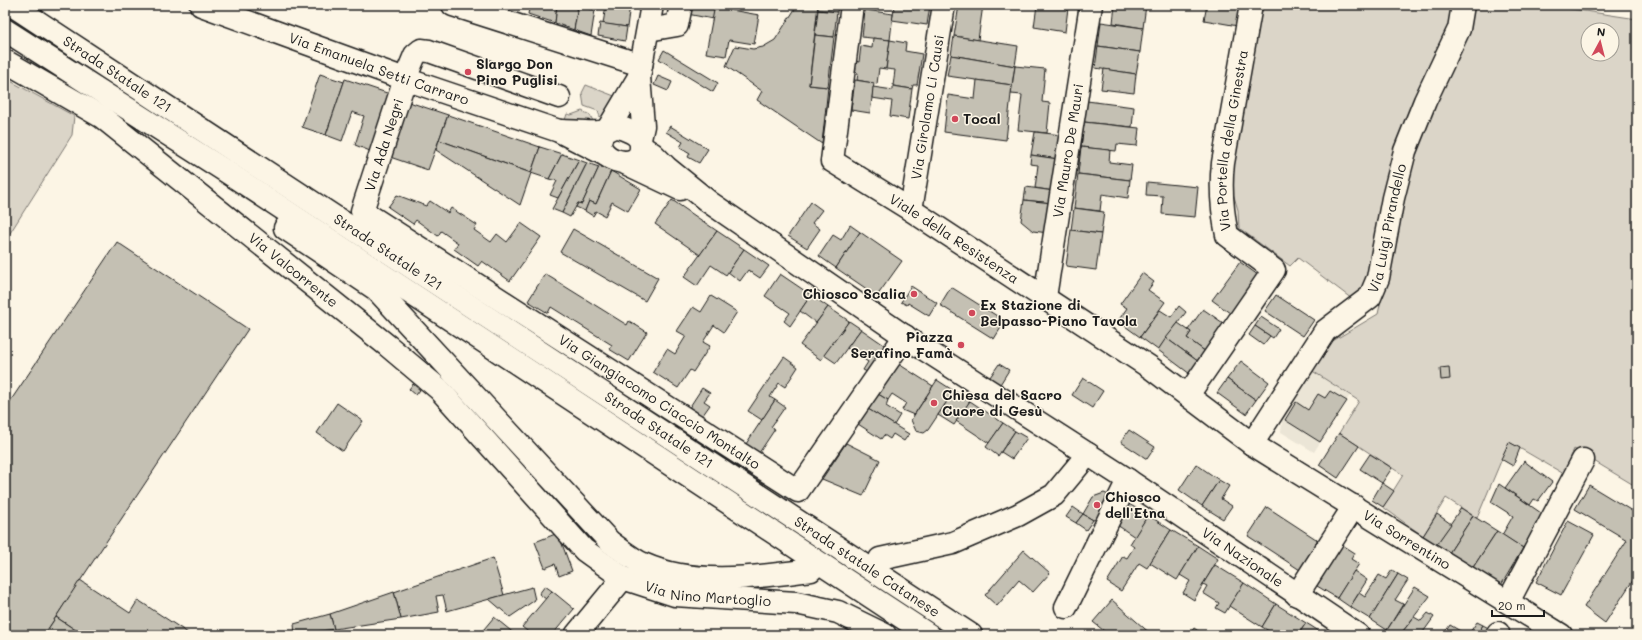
<svg xmlns="http://www.w3.org/2000/svg" width="1642" height="640" viewBox="0 0 1642 640" font-family="Mali,sans-serif">
<style>
.built{fill:#ebe5d6}
.green{fill:#dbd5c8;stroke:#7c7872;fill-rule:evenodd}
.building{fill:#c4c0b3;stroke:#1c1c1c}
.lines{fill:none;stroke-linecap:round;stroke-linejoin:round}
.minor-casing{stroke:#1c1c1c;stroke-width:25}
.major-casing{stroke:#1c1c1c;stroke-width:25}
.minor{stroke:#fcf5e5;stroke-width:22}
.major{stroke:#fcf5e5;stroke-width:22}
.poi-dot{fill:#d1495b;stroke:#fcf5e5;stroke-width:1.5}
.labels{text-anchor:middle;stroke-width:3;stroke-linejoin:round;paint-order:stroke}
.poi-label{font-size:14px;font-weight:bold;fill:#1c1c1c;stroke:#fcf5e5;text-anchor:start}
.street-label{font-size:14px;fill:#1c1c1c;stroke:#fcf5e5}
</style>
<rect width="100%" height="100%" fill="#fcf5e5"/>
<filter id="ink" filterUnits="userSpaceOnUse"><feTurbulence type="fractalNoise" baseFrequency=".025" numOctaves="2"/><feDisplacementMap in="SourceGraphic" scale="8" xChannelSelector="R" yChannelSelector="G"/><feConvolveMatrix kernelMatrix="1 2 1 2 8 2 1 2 1" color-interpolation-filters="sRGB"/></filter>
<g filter="url(#ink)">
<path class="built" d="M1311,370L1350,395L1314,452L1281,432L1282,423L1279,417Z"/>
<g class="green">
<path d="M1263,5H1454L1453,20L1371,265L1361,292L1352,299L1298,258L1290,266L1239,228L1238,210L1230,183L1242,93Z"/>
<path d="M1470,5H1545L1637,19V487L1574,449L1564,474L1509,442L1477,518L1446,498L1423,536L1383,507L1403,475L1339,433L1359,401L1311,370L1331,342L1378,314L1417,137ZM1588,30H1612V54H1588Z"/>
<path d="M5,78L74,116L72,135L5,241Z"/>
<path d="M586,85L617,97L607,114L600,117L598,111L584,106L582,93Z"/>
<path d="M582,111L590,115L593,121L584,123L565,120L567,114L571,115Z"/>
</g>
<g class="building">
<path d="M530,5H557L555,23L528,14Z"/>
<path d="M557,5H578L574,30L555,23Z"/>
<path d="M606,5H630L627,27L603,24Z"/>
<path d="M673,5H715L713,19L672,11Z"/>
<path d="M715,5H732L731,10L759,15L754,44L729,40L726,56L706,53Z"/>
<path d="M796,5H818L809,85L828,87L822,144L757,100L762,91L726,66L735,46L753,49L763,47L775,40L795,9Z"/>
<path d="M818,5H838L837,12L818,10Z"/>
<path d="M895,5H930L927,25L892,20Z"/>
<path d="M959,5H983L978,40L954,36Z"/>
<path d="M1037,5L1068,8L1065,32L1034,27Z"/>
<path d="M1115,5H1146L1143,28L1113,23Z"/>
<path d="M1207,5H1242L1238,26L1204,20Z"/>
<path d="M578,6L595,10L591,36L574,30Z"/>
<path d="M818,10L837,12L834,37L815,35Z"/>
<path d="M865,10L893,14L890,40L862,37Z"/>
<path d="M1101,22L1143,28L1140,52L1098,46Z"/>
<path d="M600,23L627,27L625,41L598,36Z"/>
<path d="M815,35L834,37L828,87L809,85Z"/>
<path d="M954,36L1018,46L1015,66L951,55Z"/>
<path d="M873,38L890,40L886,69L879,68L877,84L857,80L858,73L853,72L855,61L859,62L861,46L872,48Z"/>
<path d="M890,40L906,43L905,51L922,54L917,85H913L912,89L893,86L895,70L886,69Z"/>
<path d="M1098,46L1140,52L1136,74L1095,68Z"/>
<path d="M664,50L718,83L713,92L659,59Z"/>
<path d="M951,55L1015,66L1012,85L947,76Z"/>
<path d="M1015,66L1045,69L1042,102L1050,103L1047,133L1018,130L1022,95L1011,94Z"/>
<path d="M1104,69L1136,74L1134,93L1101,89Z"/>
<path d="M320,74L344,82L326,135L302,127Z"/>
<path d="M658,76L672,82L668,91L654,85Z"/>
<path d="M345,79L390,94L370,151L355,145L364,116L352,112L342,141L326,135Z"/>
<path d="M855,80L874,83L870,113L851,110Z"/>
<path d="M977,80L1012,85L1006,140L944,132L948,95L975,99Z"/>
<path d="M893,86L912,89L908,119L890,116L892,101L872,98L873,87L893,90Z"/>
<path d="M1087,101L1134,107L1132,127L1084,122Z"/>
<path d="M409,102L448,115L428,170L390,157Z"/>
<path d="M448,115L540,147L531,173L439,140Z"/>
<path d="M1084,122L1139,128L1137,146L1117,144L1116,151L1081,147Z"/>
<path d="M670,126L708,149L699,163L688,157L690,153L680,147L683,142L666,132Z"/>
<path d="M1035,132L1062,135L1058,159L1031,155Z"/>
<path d="M439,140L531,173L520,205L436,150Z"/>
<path d="M540,147L562,154L549,179L531,173Z"/>
<path d="M1081,147L1110,150L1109,162L1132,165L1130,180L1078,174Z"/>
<path d="M562,154L579,160L558,198L550,195L557,181L549,179Z"/>
<path d="M1031,155L1058,159L1054,191L1035,188L1038,165L1030,164Z"/>
<path d="M579,160L587,163L562,213L552,209Z"/>
<path d="M587,163L599,167L582,204L578,203L570,217L562,213Z"/>
<path d="M599,167L611,171L596,204L589,201L585,211L576,207L578,203L582,204Z"/>
<path d="M611,171L641,189L628,211L612,202L605,216L596,211L593,216L585,211L589,201L596,204Z"/>
<path d="M1078,174L1130,180L1128,198L1102,194L1100,211L1074,208Z"/>
<path d="M1147,182L1198,187L1195,217L1162,214L1163,196L1146,195Z"/>
<path d="M1026,187L1054,191L1052,203L1024,200Z"/>
<path d="M397,195L426,206L430,201L448,213L451,208L477,225L474,230L491,242L497,234L507,242L521,223L541,237L510,281L482,261L478,266L454,249L458,243L441,231L438,236L416,220L413,224L388,207Z"/>
<path d="M672,200L717,231L700,255L655,224Z"/>
<path d="M1024,200L1052,203L1048,233L1033,231L1021,221Z"/>
<path d="M811,202L822,210L812,223L820,229L807,248L788,236Z"/>
<path d="M1074,208L1104,212L1101,234L1071,230Z"/>
<path d="M850,225L860,232L836,268L819,256L833,235L841,240Z"/>
<path d="M573,229L658,278L645,301L560,252Z"/>
<path d="M1071,230L1101,234L1096,270L1066,266Z"/>
<path d="M717,231L744,249L726,275L711,265L697,286L684,277Z"/>
<path d="M860,232L902,261L877,296L836,268Z"/>
<path d="M117,242L248,329L44,635H5V409Z"/>
<path d="M744,249L769,266L760,278L748,270L740,281L728,272Z"/>
<path d="M1240,262L1262,278L1234,316L1212,300Z"/>
<path d="M1142,273L1154,282L1148,290L1165,302L1140,337L1118,321L1127,308L1120,304Z"/>
<path d="M545,274L627,325L629,321L647,332L629,361L609,349L612,345L551,307L548,313L528,301Z"/>
<path d="M780,274L811,295L790,326L784,321L790,313L765,296Z"/>
<path d="M911,286L937,303L929,316L908,303L907,305L901,302Z"/>
<path d="M951,287L1005,321L994,339L940,305Z"/>
<path d="M811,295L828,307L816,323L800,311Z"/>
<path d="M1276,295L1314,320L1303,336L1265,311Z"/>
<path d="M711,296L737,312L724,332L714,325L703,342L710,346L693,372L690,370L678,388L653,372L667,349L675,354L686,336L677,331L693,307L701,312Z"/>
<path d="M1179,306L1186,312L1158,350L1140,337L1160,310L1171,317Z"/>
<path d="M828,307L849,321L821,360L800,345Z"/>
<path d="M1203,309L1226,325L1206,352L1187,338L1191,332L1188,330Z"/>
<path d="M1261,317L1279,329L1273,338L1255,326Z"/>
<path d="M849,321L861,329L836,363L824,355Z"/>
<path d="M1178,323L1191,332L1187,338L1206,352L1199,362L1166,338Z"/>
<path d="M1255,326L1270,336L1263,345L1249,335Z"/>
<path d="M861,329L890,349L871,374L863,370L868,362L847,348Z"/>
<path d="M1166,338L1199,362L1190,374L1158,350Z"/>
<path d="M784,357L798,367L785,387L779,383L770,397L775,400L762,420L748,411Z"/>
<path d="M1241,361L1269,382L1256,400L1227,379Z"/>
<path d="M897,363L933,386L914,415L902,410L906,403L892,394L888,400L878,394Z"/>
<path d="M999,364L1009,370L999,386L990,377Z"/>
<path d="M1449,367L1450,379L1441,380L1440,368Z"/>
<path d="M1083,378L1103,391L1092,408L1072,395Z"/>
<path d="M1227,379L1256,400L1246,414L1217,393Z"/>
<path d="M937,380L954,391L928,430L924,433L916,431L911,420Z"/>
<path d="M413,384L420,390L416,395L409,389Z"/>
<path d="M702,388L710,393L704,401L710,405L700,419L687,411Z"/>
<path d="M954,391L970,401L954,425L938,415Z"/>
<path d="M1330,391L1347,401L1320,442L1285,420L1296,402L1308,410L1318,394L1325,398Z"/>
<path d="M878,394L888,400L886,406L900,415L894,425L868,409Z"/>
<path d="M775,400L785,407L771,427L775,429L757,456L744,447Z"/>
<path d="M970,401L1003,423L989,443L956,421Z"/>
<path d="M337,403L363,421L343,451L317,433Z"/>
<path d="M868,409L909,434L904,441L893,434L890,439L884,435L881,439L858,424Z"/>
<path d="M1003,423L1015,431L998,456L986,447Z"/>
<path d="M1129,430L1155,447L1147,459L1121,442Z"/>
<path d="M1015,431L1027,438L1012,459L1001,452Z"/>
<path d="M1339,433L1359,446L1338,478L1319,465Z"/>
<path d="M1509,442L1520,448L1513,466L1501,459Z"/>
<path d="M846,443L880,460L863,496L822,479Z"/>
<path d="M1370,454L1392,468L1382,483L1360,469Z"/>
<path d="M1524,461L1552,482L1538,501L1534,499L1530,505L1505,488Z"/>
<path d="M1196,464L1219,480L1202,506L1179,490Z"/>
<path d="M1219,480L1229,486L1221,499L1232,506L1223,519L1202,506Z"/>
<path d="M1382,483L1394,491L1383,507L1372,500Z"/>
<path d="M1499,484L1544,515L1523,548L1502,535L1513,516L1491,502Z"/>
<path d="M1589,485L1637,514V574L1605,623L1584,607L1627,540L1575,509Z"/>
<path d="M1104,493L1111,496L1102,516L1093,520L1083,514L1093,497Z"/>
<path d="M1127,503L1148,515L1135,537L1114,523Z"/>
<path d="M1073,507L1083,514L1076,523L1066,517Z"/>
<path d="M1267,507L1319,541L1300,570L1248,536Z"/>
<path d="M1461,508L1473,516L1449,553L1436,545Z"/>
<path d="M1083,514L1093,520L1086,530L1076,523Z"/>
<path d="M1437,514L1451,524L1436,545L1423,536Z"/>
<path d="M1148,515L1171,530L1147,568L1139,563L1121,591L1107,582L1123,556L1127,558L1134,547L1130,544Z"/>
<path d="M1473,516L1497,531L1472,569L1449,553Z"/>
<path d="M1568,521L1594,535L1561,595L1536,582Z"/>
<path d="M1171,530L1198,546L1177,580L1150,563Z"/>
<path d="M1497,531L1523,548L1500,587L1472,569Z"/>
<path d="M558,533L572,571L559,576L555,564L545,568L535,542Z"/>
<path d="M1338,542L1355,553L1351,559L1359,564L1337,598L1312,583Z"/>
<path d="M1198,546L1218,559L1194,600L1183,593L1190,581L1180,575Z"/>
<path d="M1024,550L1050,573L1033,592L1019,580L997,606L985,595Z"/>
<path d="M493,558L504,595L447,611L443,595L436,596L439,612L401,619L394,592Z"/>
<path d="M1215,565L1244,583L1225,613L1216,608L1219,603L1203,593L1207,586L1203,584Z"/>
<path d="M1392,570L1398,574L1370,619L1350,607L1359,593L1365,597L1379,575L1386,579Z"/>
<path d="M1354,571L1367,580L1350,607L1337,598Z"/>
<path d="M1398,574L1408,580L1395,600L1403,604L1387,630L1370,619Z"/>
<path d="M80,580L130,613L138,600L191,635H83L56,617Z"/>
<path d="M1244,583L1276,604L1262,627L1229,606Z"/>
<path d="M545,586L552,591L546,599L539,594Z"/>
<path d="M532,587L535,600L510,617L489,599Z"/>
<path d="M1415,587L1430,596L1400,635H1395L1387,630Z"/>
<path d="M552,591L574,609L552,635H532L522,627Z"/>
<path d="M394,592L401,619L334,629L330,614Z"/>
<path d="M1112,600L1152,635H1109L1093,622Z"/>
<path d="M1276,604L1306,623L1298,635H1276L1262,627Z"/>
<path d="M1428,613L1434,617L1421,635H1400L1414,617L1421,621Z"/>
<path d="M330,614L334,629L295,635L294,624Z"/>
<path d="M56,617L83,635H44Z"/>
<path d="M494,617L516,635H479Z"/>
<path d="M1477,622L1483,625L1477,635H1468Z"/>
<path d="M1306,623L1311,626L1325,635H1298Z"/>
<path d="M1450,625L1462,632L1460,635H1443Z"/>
<path d="M1483,625L1492,630L1489,635H1477Z"/>
<path d="M1194,628L1204,635H1189Z"/>
</g>
<g class="lines">
<defs>
<g id="minor">
<path id="s1" d="M201,5L405,79L559,131L606,155"/>
<path d="M453,5L641,65"/>
<path id="s2" d="M852,5L832,161L911,210L1151,368L1252,444L1561,635"/>
<path d="M648,30L677,25L681,5"/>
<path id="s3" d="M5,61L102,117L388,346L439,389L584,550L623,578L675,595L796,603L838,612L885,635"/>
<path id="s4" d="M559,97L429,51L421,50L415,55L405,79L362,211L798,491L905,336"/>
<path d="M608,129L639,77"/>
<path d="M562,131C573,131 596,134 605,131C610,129 612,127 617,127C622,128 627,130 631,132C637,135 641,139 641,146C643,176 583,159 605,131"/>
<path d="M640,139L643,126L639,77L652,5"/>
<path id="s5" d="M642,147L653,154L667,168L709,202L913,342L1128,480L1358,635"/>
<path d="M623,162L680,189"/>
<path id="s6" d="M911,210L944,5"/>
<path id="s7" d="M1045,297L1091,5"/>
<path id="s8" d="M1188,395L1274,270L1227,235C1222,210 1220,188 1223,163L1251,5"/>
<path id="s9" d="M1252,444L1325,331L1370,297L1378,278L1393,198L1405,151L1425,101L1459,29L1463,5"/>
<path d="M1297,595L1354,506"/>
<path d="M1508,602L1583,460"/>
<path d="M1066,607L1128,480"/>
<path d="M576,635L623,578"/>
<path d="M1497,635L1498,633"/>
</g>
<g id="major">
<path id="s10" d="M12,5L971,635"/>
<path d="M5,30L227,172L929,635"/>
<path d="M285,228L376,289L610,542C620,549 632,559 643,564C694,587 757,577 811,570"/>
<path d="M880,559L953,543L1018,515L1054,495L1088,454"/>
</g>
</defs>
<use href="#minor" class="minor-casing"/>
<use href="#major" class="major-casing"/>
<use href="#minor" class="minor"/>
<use href="#major" class="major"/>
</g>
</g>
<g class="poi-dot">
<circle cx="468" cy="72" r="4"/>
<circle cx="955" cy="119" r="4"/>
<circle cx="914" cy="294" r="4"/>
<circle cx="972" cy="313" r="4"/>
<circle cx="961" cy="345" r="4"/>
<circle cx="934" cy="403" r="4"/>
<circle cx="1097" cy="505" r="4"/>
</g>
<g class="labels">
<g class="poi-label">
<text x="476" y="69">Slargo Don<tspan x="476" dy="16">Pino Puglisi</tspan></text>
<text x="963" y="124">Tocal</text>
<text x="906" y="299" text-anchor="end">Chiosco Scalia</text>
<text x="980" y="310">Ex Stazione di<tspan x="980" dy="16">Belpasso-Piano Tavola</tspan></text>
<text x="953" y="342" text-anchor="end">Piazza<tspan x="953" dy="16">Serafino Famà</tspan></text>
<text x="942" y="400">Chiesa del Sacro<tspan x="942" dy="16">Cuore di Gesù</tspan></text>
<text x="1105" y="502">Chiosco<tspan x="1105" dy="16">dell'Etna</tspan></text>
</g>
<g class="street-label">
<text dy="5" stroke="none"><textPath href="#s1" startOffset="189">Via Emanuela Setti Carraro</textPath></text>
<text dy="5" stroke="none"><textPath href="#s10" startOffset="126">Strada Statale 121</textPath></text>
<text dy="5" stroke="none"><textPath href="#s6" startOffset="104">Via Girolamo Li Causi</textPath></text>
<text dy="5" stroke="none"><textPath href="#s8" startOffset="306">Via Portella della Ginestra</textPath></text>
<text transform="translate(384 145) rotate(-72)" y="5">Via Ada Negri</text>
<text dy="5" stroke="none"><textPath href="#s7" startOffset="148">Via Mauro De Mauri</textPath></text>
<text dy="5" stroke="none"><textPath href="#s9" startOffset="262">Via Luigi Pirandello</textPath></text>
<text dy="5" stroke="none"><textPath href="#s2" startOffset="302">Viale della Resistenza</textPath></text>
<text dy="5" stroke="none"><textPath href="#s10" startOffset="450">Strada Statale 121</textPath></text>
<text dy="5" stroke="none"><textPath href="#s3" startOffset="357">Via Valcorrente</textPath></text>
<text dy="5" stroke="none"><textPath href="#s4" startOffset="672">Via Giangiacomo Ciaccio Montalto</textPath></text>
<text dy="5" stroke="none"><textPath href="#s10" startOffset="774">Strada Statale 121</textPath></text>
<text dy="5" stroke="none"><textPath href="#s2" startOffset="846">Via Sorrentino</textPath></text>
<text dy="5" stroke="none"><textPath href="#s5" startOffset="728">Via Nazionale</textPath></text>
<text dy="5" stroke="none"><textPath href="#s10" startOffset="1023">Strada statale Catanese</textPath></text>
<text dy="5" stroke="none"><textPath href="#s3" startOffset="897">Via Nino Martoglio</textPath></text>
</g>
</g>
<rect width="1642" height="640" fill="none" stroke="#fcf5e5" stroke-width="20"/>
<rect x="10" y="10" width="1622" height="620" fill="none" stroke="#1c1c1c" stroke-width="1.5" filter="url(#ink)"/>
<g transform="translate(1600 42) rotate(7)"><circle r="19" fill="#fcf5e5" stroke="#a29e95"/>
<path d="M0-3L7 15L0 10L-7 15Z" fill="#d1495b"/>
<text y="-6" font-size="11" font-weight="bold" text-anchor="middle" fill="#1c1c1c">N</text>
</g>
<path d="M1492 610v6h52v-6" fill="none" stroke="#1c1c1c" stroke-width="2"/>
<text x="1498" y="610" font-size="12" fill="#1c1c1c" stroke="#fcf5e5" stroke-width="3" paint-order="stroke">20 m</text>
</svg>
